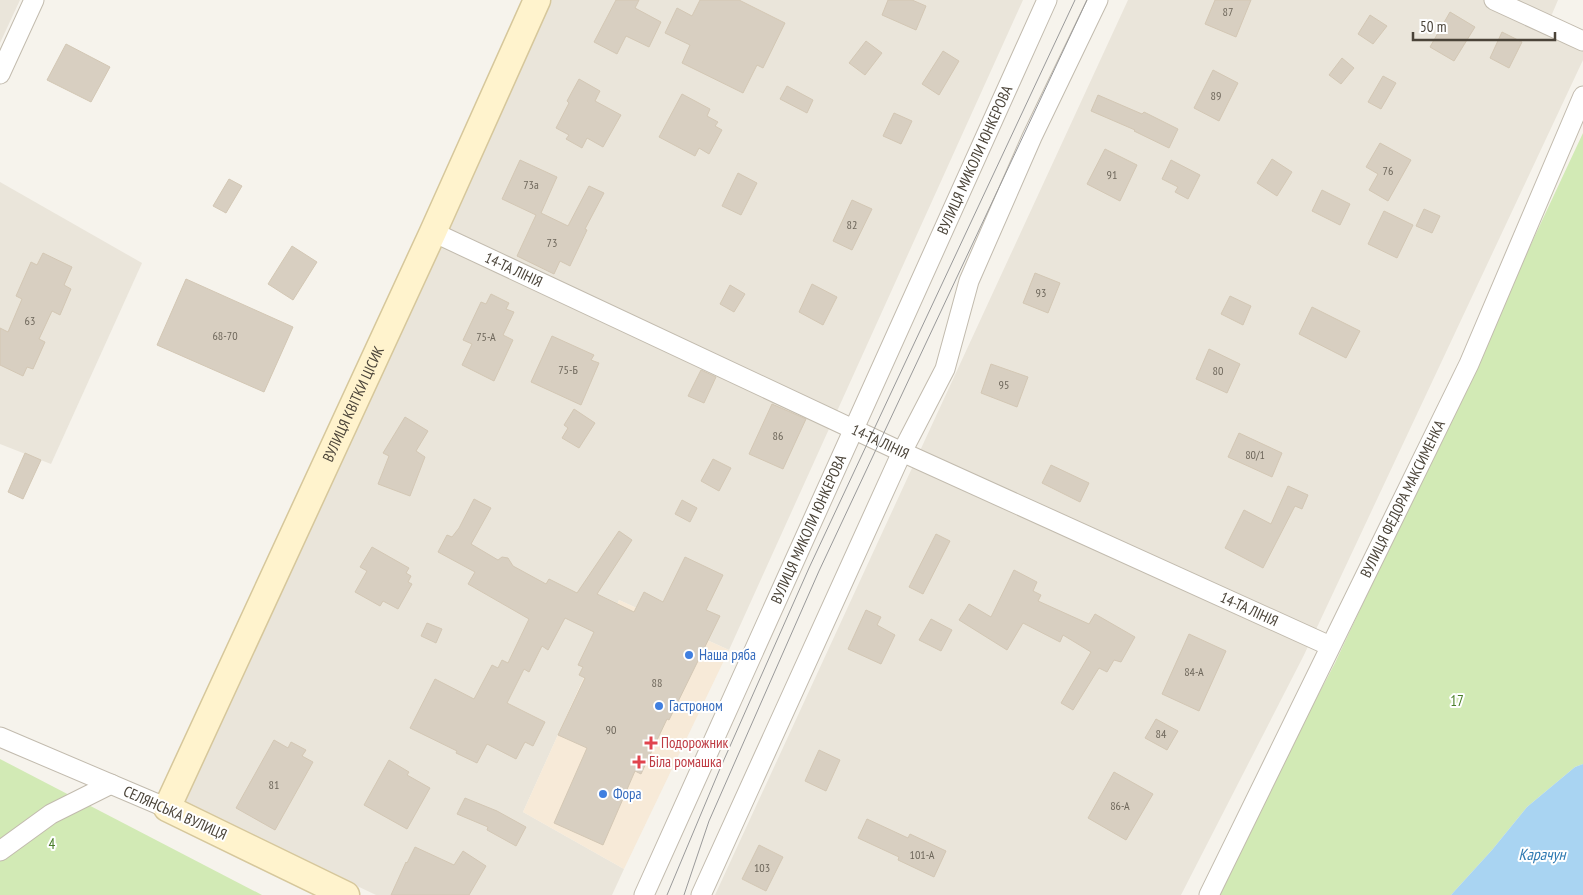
<svg xmlns="http://www.w3.org/2000/svg" width="1583" height="895" viewBox="0 0 1583 895" font-family="'PT Sans Narrow',sans-serif">
<style>
.residential{fill:#eae5da}
.commercial{fill:#f7ead8}
.green{fill:#d2eab5}
.water{fill:#a9d4f2}
.building{fill:#d8cfc1;stroke:#d3c7b4}
.lines{fill:none;stroke-linecap:round;stroke-linejoin:round}
.street-casing{stroke:#c2bbae;stroke-width:21}
.secondary-casing{stroke:#d6c79b;stroke-width:29}
.street{stroke:#fff;stroke-width:19}
.secondary{stroke:#fff3cd;stroke-width:26}
.tram{stroke:#9a9a9a;stroke-width:1}
.shop-dot{fill:#3f7fe0;stroke:#fff;stroke-width:2}
.health-dot{fill:#e0444e;stroke:#fff;stroke-width:2}
.labels{text-anchor:middle;stroke-width:4;stroke-linejoin:round;paint-order:stroke}
.number-label{font-size:12px;fill:#6e675b}
.street-label{font-size:15px;fill:#4b4439;stroke:#fff}
.shop-label{font-size:15px;fill:#366cbe;stroke:#fff;text-anchor:start}
.park-label{font-size:15px;fill:#4a7f2a;stroke:#fff}
.health-label{font-size:15px;fill:#be3a42;stroke:#fff;text-anchor:start}
.water-label{font-size:16px;font-style:italic;fill:#2e7ab2;stroke:#fff}
</style>
<rect width="100%" height="100%" fill="#f6f3ec"/>
<g class="residential">
<path d="M0,0H20L0,43Z"/>
<path d="M547,0H1023L729,650L619,600L523,812L624,869L612,895H376L180,802Z"/>
<path d="M1128,0H1558L1544,33L1583,50V60L1304,655L1181,895H715Z"/>
<path d="M0,182L142,263L51,464L0,444Z"/>
</g>
<path class="commercial" d="M619,600L729,650L624,869L523,812Z"/>
<g class="green">
<path d="M1583,133V764L1575,767L1527,807L1492,850L1451,895H1213L1335,663Z"/>
<path d="M0,759L262,895H0Z"/>
</g>
<path class="water" d="M1583,764V895H1451L1492,850L1527,807L1575,767Z"/>
<g class="building">
<path d="M616,0H639L635,8L661,22L649,47L626,36L617,54L594,42Z"/>
<path d="M700,0H739L785,23L763,68L757,65L743,93L682,63L690,45L665,33L677,8L692,16Z"/>
<path d="M888,0H912L926,6L916,30L882,15Z"/>
<path d="M1215,0H1251L1236,37L1205,24Z"/>
<path d="M1450,12L1475,27L1454,61L1430,47Z"/>
<path d="M1370,15L1387,26L1373,44L1358,34Z"/>
<path d="M1502,32L1522,42L1509,68L1490,58Z"/>
<path d="M866,41L882,53L865,75L849,63Z"/>
<path d="M66,44L110,67L91,102L47,80Z"/>
<path d="M943,51L959,61L939,95L922,84Z"/>
<path d="M1342,58L1354,68L1341,84L1329,75Z"/>
<path d="M1213,70L1238,83L1219,121L1194,108Z"/>
<path d="M1383,76L1396,83L1381,109L1368,102Z"/>
<path d="M579,79L600,91L595,101L621,115L603,147L587,138L582,148L566,139L569,135L556,128L569,103L567,101Z"/>
<path d="M787,86L813,100L807,113L780,99Z"/>
<path d="M682,94L710,109L707,116L718,122L715,126L722,130L709,154L699,148L695,156L659,137Z"/>
<path d="M1098,95L1142,114L1144,112L1178,129L1169,148L1134,131L1135,130L1091,111Z"/>
<path d="M894,113L912,121L901,144L883,136Z"/>
<path d="M1380,143L1411,160L1388,201L1369,190L1378,174L1366,167Z"/>
<path d="M1105,149L1137,165L1120,201L1087,184Z"/>
<path d="M1272,159L1292,172L1277,196L1257,183Z"/>
<path d="M520,160L557,177L541,213L568,226L589,186L604,193L585,229L587,230L570,266L560,261L554,274L517,256L536,215L502,199Z"/>
<path d="M1171,160L1200,175L1188,199L1175,192L1178,187L1162,179Z"/>
<path d="M738,173L757,183L741,215L722,206Z"/>
<path d="M229,179L242,186L226,213L213,206Z"/>
<path d="M1322,190L1350,204L1340,225L1312,211Z"/>
<path d="M852,200L872,209L852,250L833,241Z"/>
<path d="M1424,209L1440,216L1432,233L1416,226Z"/>
<path d="M1384,211L1413,225L1397,258L1368,244Z"/>
<path d="M292,246L317,262L293,300L268,284Z"/>
<path d="M43,253L72,267L64,285L71,289L60,315L52,311L39,339L45,342L33,369L27,367L23,376L0,365V328L8,332L22,299L16,296L31,262L37,265Z"/>
<path d="M1035,273L1060,283L1048,313L1023,303Z"/>
<path d="M186,279L293,327L264,392L157,345Z"/>
<path d="M812,284L837,297L823,325L799,312Z"/>
<path d="M730,285L745,294L734,312L720,304Z"/>
<path d="M491,294L509,303L506,309L514,312L503,335L513,340L494,381L462,365L472,344L463,340L481,302L486,304Z"/>
<path d="M1230,296L1251,306L1243,325L1221,314Z"/>
<path d="M1312,307L1360,331L1346,358L1299,334Z"/>
<path d="M552,336L594,355L591,360L599,363L581,405L531,382Z"/>
<path d="M1209,349L1240,364L1227,393L1196,379Z"/>
<path d="M991,364L1028,377L1017,407L981,393Z"/>
<path d="M701,370L716,377L704,403L688,396Z"/>
<path d="M772,404L806,419L783,469L749,454Z"/>
<path d="M574,409L595,423L579,448L562,438L568,428L564,425Z"/>
<path d="M405,417L428,431L416,451L425,457L410,496L378,484L389,456L383,453Z"/>
<path d="M1239,433L1282,453L1272,477L1228,457Z"/>
<path d="M25,453L41,460L23,499L8,492Z"/>
<path d="M713,459L731,468L719,491L701,481Z"/>
<path d="M1051,465L1089,483L1080,502L1042,483Z"/>
<path d="M1288,486L1308,495L1302,509L1295,506L1263,568L1225,548L1244,510L1271,524Z"/>
<path d="M474,499L491,508L471,544L498,560L502,557L508,558L513,566L546,584L549,579L577,593L619,531L632,540L597,594L634,612L644,592L663,602L685,557L723,575L706,610L720,616L669,720L667,719L641,774L635,771L603,845L554,823L587,748L558,735L585,678L579,675L583,667L578,665L594,632L565,618L548,650L542,646L529,672L524,669L507,703L545,722L533,746L525,742L516,759L487,744L477,763L456,753L457,751L410,728L435,679L474,699L492,665L498,668L502,660L508,663L529,619L468,584L475,572L438,552L447,535L452,537L459,528Z"/>
<path d="M682,500L697,508L690,522L675,514Z"/>
<path d="M936,534L950,541L923,594L909,587Z"/>
<path d="M372,547L409,568L406,573L411,576L408,582L412,584L398,609L383,601L380,606L355,592L367,571L360,567Z"/>
<path d="M1014,570L1037,582L1033,591L1041,595L1038,601L1089,624L1095,614L1135,637L1121,662L1114,660L1107,672L1099,668L1073,710L1061,703L1091,652L1063,635L1060,642L1023,623L1007,650L959,620L969,604L991,617Z"/>
<path d="M866,610L881,617L877,625L895,635L881,664L848,649Z"/>
<path d="M931,619L952,630L941,651L919,640Z"/>
<path d="M427,623L442,629L436,643L421,636Z"/>
<path d="M1189,634L1226,651L1199,711L1162,694Z"/>
<path d="M1156,719L1178,731L1167,750L1145,738Z"/>
<path d="M274,740L288,748L291,742L306,750L302,756L313,762L275,830L236,808Z"/>
<path d="M819,750L840,760L826,791L805,781Z"/>
<path d="M389,760L409,772L407,775L430,788L407,829L364,805Z"/>
<path d="M1114,772L1153,794L1126,840L1088,818Z"/>
<path d="M465,798L497,811L526,827L516,846L487,830L488,827L457,814Z"/>
<path d="M867,819L908,838L910,834L946,851L934,877L898,860L899,857L858,838Z"/>
<path d="M759,845L783,857L766,891L742,879Z"/>
<path d="M415,847L454,865L463,851L486,866L469,895H391L406,862L407,863Z"/>
</g>
<g class="lines">
<defs>
<g id="street">
<path d="M1494,0L1583,41"/>
<path d="M0,74L34,0"/>
<path id="s1" d="M433,232L902,452L1330,646"/>
<path d="M0,737L167,808"/>
<path d="M0,851L51,814L111,784"/>
<path id="s2" d="M644,895L1047,0"/>
<path d="M701,895L902,452L945,369L969,281L1032,137L1098,0"/>
<path id="s3" d="M1209,895L1469,364L1583,96"/>
</g>
<g id="secondary">
<path id="s4" d="M346,895L167,808L433,232L537,0"/>
</g>
</defs>
<use href="#street" class="street-casing"/>
<use href="#secondary" class="secondary-casing"/>
<use href="#street" class="street"/>
<use href="#secondary" class="secondary"/>
<g class="tram">
<path d="M667,895L719,771L809,568L1075,0"/>
<path d="M684,895L709,821L819,571L1087,0"/>
</g>
</g>
<g class="shop-dot">
<circle cx="689" cy="655" r="5"/>
<circle cx="659" cy="706" r="5"/>
<circle cx="603" cy="794" r="5"/>
</g>
<g class="health-dot">
<path d="M648.5 735.5h5v5h5v5h-5v5h-5v-5h-5v-5h5z"/>
<path d="M636.5 754.5h5v5h5v5h-5v5h-5v-5h-5v-5h5z"/>
</g>
<g class="labels">
<g class="number-label">
<text x="1228" y="16">87</text>
<text x="1216" y="100">89</text>
<text x="1388" y="175">76</text>
<text x="1112" y="179">91</text>
<text x="531" y="189">73а</text>
<text x="852" y="229">82</text>
<text x="552" y="247">73</text>
<text x="1041" y="297">93</text>
<text x="30" y="325">63</text>
<text x="225" y="340">68-70</text>
<text x="486" y="341">75-А</text>
<text x="568" y="374">75-Б</text>
<text x="1218" y="375">80</text>
<text x="1004" y="389">95</text>
<text x="778" y="440">86</text>
<text x="1255" y="459">80/1</text>
<text x="1194" y="676">84-А</text>
<text x="657" y="687">88</text>
<text x="611" y="734">90</text>
<text x="1161" y="738">84</text>
<text x="274" y="789">81</text>
<text x="1120" y="810">86-А</text>
<text x="922" y="859">101-А</text>
<text x="762" y="872">103</text>
</g>
<g class="street-label">
<text dy="5" stroke="none"><textPath href="#s2" startOffset="806">ВУЛИЦЯ МИКОЛИ ЮНКЕРОВА</textPath></text>
<text dy="5" stroke="none"><textPath href="#s1" startOffset="89">14-ТА ЛІНІЯ</textPath></text>
<text dy="5" stroke="none"><textPath href="#s4" startOffset="644">ВУЛИЦЯ КВІТКИ ЦІСИК</textPath></text>
<text dy="5" stroke="none"><textPath href="#s1" startOffset="494">14-ТА ЛІНІЯ</textPath></text>
<text dy="5" stroke="none"><textPath href="#s3" startOffset="441">ВУЛИЦЯ ФЕДОРА МАКСИМЕНКА</textPath></text>
<text dy="5" stroke="none"><textPath href="#s2" startOffset="401">ВУЛИЦЯ МИКОЛИ ЮНКЕРОВА</textPath></text>
<text dy="5" stroke="none"><textPath href="#s1" startOffset="899">14-ТА ЛІНІЯ</textPath></text>
<text transform="translate(175 813) rotate(24)" y="5">СЕЛЯНСЬКА ВУЛИЦЯ</text>
</g>
<g class="shop-label">
<text x="699" y="660">Наша ряба</text>
<text x="669" y="711">Гастроном</text>
<text x="613" y="799">Фора</text>
</g>
<g class="park-label">
<text x="1457" y="706">17</text>
<text x="52" y="849">4</text>
</g>
<g class="health-label">
<text x="661" y="748">Подорожник</text>
<text x="649" y="767">Біла ромашка</text>
</g>
<g class="water-label">
<text x="1542" y="860">Карачун</text>
</g>
</g>
<path d="M1413 32v8h142v-8" fill="none" stroke="#4b4439" stroke-width="2.5"/>
<text x="1420" y="32" font-size="15" fill="#4b4439" stroke="#ffffff" stroke-width="4" paint-order="stroke">50 m</text>
</svg>
